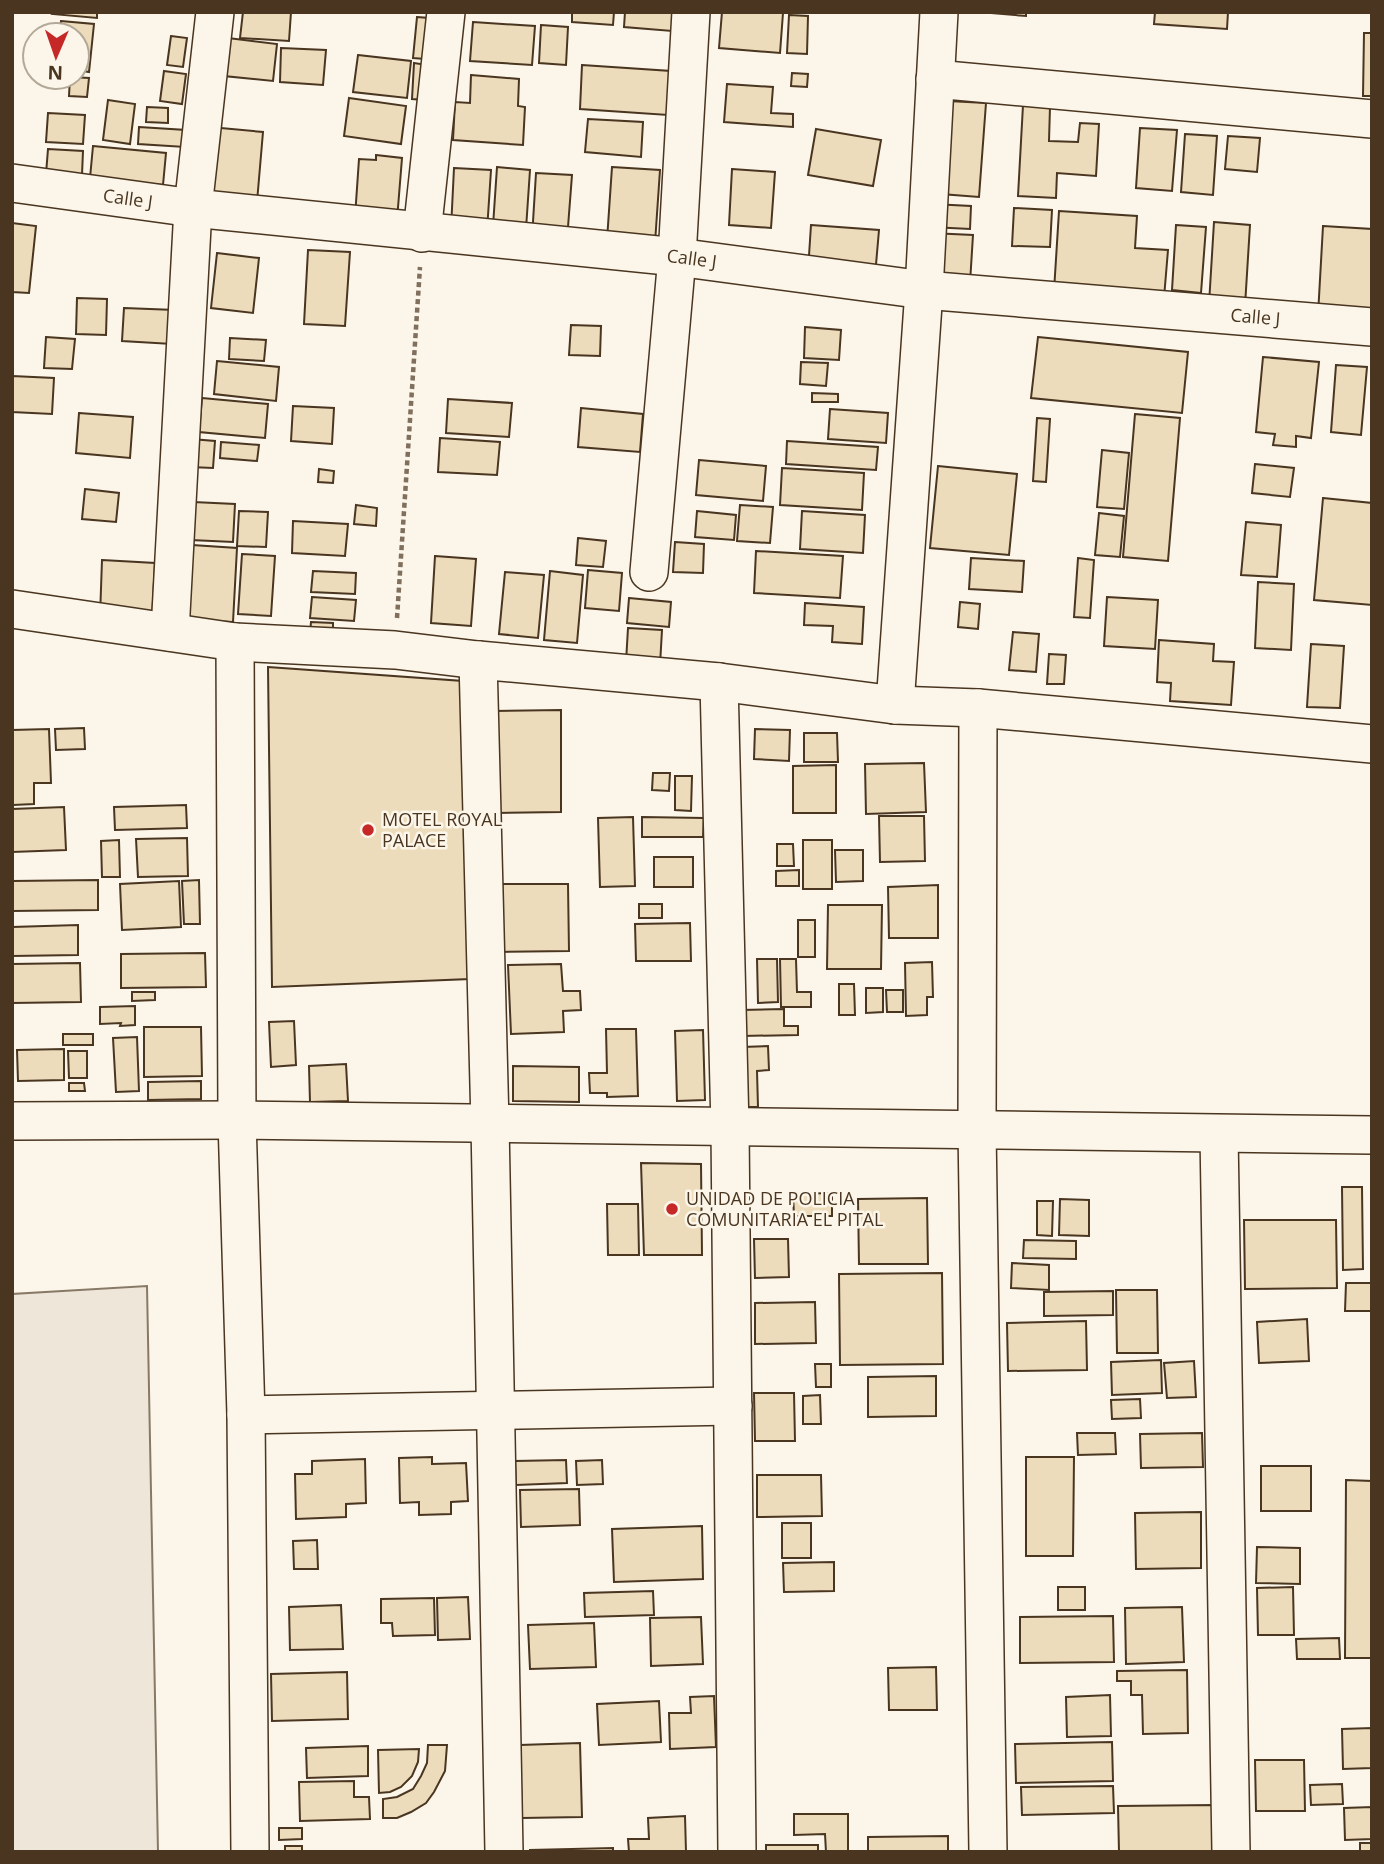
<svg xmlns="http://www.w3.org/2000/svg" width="1384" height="1864" viewBox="0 0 1384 1864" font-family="'Open Sans',sans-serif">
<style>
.green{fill:#ede6d9;stroke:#887966;stroke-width:2}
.building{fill:#ecdcbc;stroke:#4a3520;stroke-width:2}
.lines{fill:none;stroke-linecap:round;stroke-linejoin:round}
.minor-casing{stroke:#4a3520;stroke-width:40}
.path{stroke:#7f6f5c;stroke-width:4.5;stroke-dasharray:5 3.5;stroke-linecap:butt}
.minor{stroke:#fbf6e9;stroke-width:37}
.poi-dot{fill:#c62828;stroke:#fbf6e9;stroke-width:2.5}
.labels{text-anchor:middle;stroke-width:5;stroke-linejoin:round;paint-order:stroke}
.street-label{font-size:18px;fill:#4a3520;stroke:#fbf6e9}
.poi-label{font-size:18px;fill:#4a3520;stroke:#fbf6e9;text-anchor:start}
</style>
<rect width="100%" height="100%" fill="#fbf6e9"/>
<path class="green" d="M147,1286L158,1852H12V1294Z"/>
<g class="building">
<path d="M53,12H97V18L52,14Z"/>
<path d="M243,12H291L289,41L240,38Z"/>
<path d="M572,12H614L613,25L572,22Z"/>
<path d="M625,12H673L672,31L624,27Z"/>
<path d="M722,12L783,13L780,53L719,48Z"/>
<path d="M979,12H1026V16Z"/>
<path d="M1155,12H1228L1227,29L1154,24Z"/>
<path d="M789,15L808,16L807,54L787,53Z"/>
<path d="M417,17L429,18L425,59L413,58Z"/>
<path d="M61,21L94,24L89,72L77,70V35H59Z"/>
<path d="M473,22L535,26L532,65L470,61Z"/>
<path d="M541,25L568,27L566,65L539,63Z"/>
<path d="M1364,33H1372V96H1363Z"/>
<path d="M171,36L187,38L183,67L167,65Z"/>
<path d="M228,38L277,44L273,81L224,76Z"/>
<path d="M281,48L326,50L323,85L280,82Z"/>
<path d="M358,55L411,61L407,98L353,92Z"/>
<path d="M414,63L427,65L424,100L412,99Z"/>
<path d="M582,65L671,71L668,115L580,109Z"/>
<path d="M164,71L186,74L182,104L160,101Z"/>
<path d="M792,73L808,74L807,87L791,86Z"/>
<path d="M471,75L519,79L518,106L525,107L523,145L453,140L455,102L470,103Z"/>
<path d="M70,77L89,78L87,97L69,96Z"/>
<path d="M727,84L773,87L771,113L793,114V127L724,122Z"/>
<path d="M349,98L406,106L401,144L344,136Z"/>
<path d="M108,100L135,104L130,144L103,140Z"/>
<path d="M948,101L986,103L979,197L941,194Z"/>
<path d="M1023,105L1050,107L1049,141L1078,142L1080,123L1099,124L1096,176L1057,173L1056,198L1018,196Z"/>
<path d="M147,107L168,108V123L146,122Z"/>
<path d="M48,113L85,115L83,144L46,142Z"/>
<path d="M588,119L643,122L641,157L585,152Z"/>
<path d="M139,127L186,130L185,147L138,144Z"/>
<path d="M210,127L263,132L257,202L204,198Z"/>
<path d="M1140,128L1177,130L1172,191L1136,188Z"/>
<path d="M816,129L881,140L873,186L808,175Z"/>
<path d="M1185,134L1217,136L1213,195L1181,192Z"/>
<path d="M1228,136L1260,138L1257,172L1225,169Z"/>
<path d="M93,146L166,153L163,185L90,178Z"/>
<path d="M48,149L83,151L82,175L46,174Z"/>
<path d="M376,155L402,158L397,220L355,217L359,159L376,160Z"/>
<path d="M497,167L530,170L526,229L493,226Z"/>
<path d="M612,167L660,170L655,243L607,240Z"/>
<path d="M454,168L491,170L487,231L451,229Z"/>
<path d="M732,169L775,172L771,228L729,225Z"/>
<path d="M536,173L572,175L567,240L532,238Z"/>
<path d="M932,204L971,206L970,229L931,227Z"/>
<path d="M1014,208L1052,210L1050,247L1012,246Z"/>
<path d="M1059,211L1137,216L1135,248L1168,250L1164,298L1054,291Z"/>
<path d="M1214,222L1250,225L1245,306L1209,304Z"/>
<path d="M12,223L36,226L29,293L12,292Z"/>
<path d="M811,225L879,230L875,276L808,271Z"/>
<path d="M1176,225L1206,227L1201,293L1172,290Z"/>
<path d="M1323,226L1372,229V318L1318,315Z"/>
<path d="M930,233L973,235L970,283L928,281Z"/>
<path d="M308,250L350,252L345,326L304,324Z"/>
<path d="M217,253L259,258L253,313L211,308Z"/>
<path d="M77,298L107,299L106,335L76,334Z"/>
<path d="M124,308L175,310L172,344L122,341Z"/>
<path d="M571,325L601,326L600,356L569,355Z"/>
<path d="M805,327L841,330L839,360L804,358Z"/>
<path d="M46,337L75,339L72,369L44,368Z"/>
<path d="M1038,337L1188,352L1182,413L1031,398Z"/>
<path d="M230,338L266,340L264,361L229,359Z"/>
<path d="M1263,357L1319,362L1311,438L1296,436V447L1273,445L1275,434L1256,432Z"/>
<path d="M217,361L279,367L276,401L214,394Z"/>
<path d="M801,362L828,363L826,386L800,384Z"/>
<path d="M1336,365L1367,367L1361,435L1331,432Z"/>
<path d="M12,376L54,378L52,414L12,412Z"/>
<path d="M812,393L838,394V402H812Z"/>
<path d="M202,398L268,404L265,438L199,432Z"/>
<path d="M448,399L512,403L509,437L446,433Z"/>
<path d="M293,406L334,408L332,444L291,441Z"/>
<path d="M581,408L643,414L640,452L578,447Z"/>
<path d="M830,409L888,413L886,443L828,439Z"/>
<path d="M79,413L133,417L130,458L76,453Z"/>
<path d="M1135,414L1180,418L1168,561L1123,557Z"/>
<path d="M1037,418L1050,419L1046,482L1033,481Z"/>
<path d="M440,438L500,442L497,475L438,472Z"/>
<path d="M191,439L215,441L213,468L190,467Z"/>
<path d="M787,441L878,447L876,470L786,464Z"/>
<path d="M221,442L259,445L257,461L220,458Z"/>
<path d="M1102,450L1129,453L1124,509L1097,507Z"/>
<path d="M699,460L766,466L763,501L696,495Z"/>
<path d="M1255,464L1294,468L1290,497L1252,493Z"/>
<path d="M938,466L1017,474L1009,555L930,548Z"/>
<path d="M782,468L864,473L862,510L780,505Z"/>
<path d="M319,469L334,471L333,483L318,482Z"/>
<path d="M85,489L119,493L116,522L82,519Z"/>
<path d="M1323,498L1372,503V605L1314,600Z"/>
<path d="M193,502L235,504L233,542L191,540Z"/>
<path d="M356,505L377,508L376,526L354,524Z"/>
<path d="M740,505L773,507L770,543L737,541Z"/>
<path d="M239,511L268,512L266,547L237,546Z"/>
<path d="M697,511L736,515L734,540L695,537Z"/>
<path d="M802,511L865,515L863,553L800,549Z"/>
<path d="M1099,513L1124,516L1120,557L1095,555Z"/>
<path d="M293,521L348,524L345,556L292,553Z"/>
<path d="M1246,522L1281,525L1277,577L1241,575Z"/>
<path d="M578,538L606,541L603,567L576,565Z"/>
<path d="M675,542L704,544L703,573L673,572Z"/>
<path d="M192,545L237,548L233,622L188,620Z"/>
<path d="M756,551L843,556L840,598L754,593Z"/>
<path d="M242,554L275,556L271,616L238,614Z"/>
<path d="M435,556L476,559L471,626L431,623Z"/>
<path d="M971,558L1024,561L1022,592L969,589Z"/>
<path d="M1078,558L1094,560L1090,618L1074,617Z"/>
<path d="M102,560L155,563L152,619L100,617Z"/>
<path d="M588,570L622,573L619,611L585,608Z"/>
<path d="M313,571L356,573L355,594L311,592Z"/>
<path d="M550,571L583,575L577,643L544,640Z"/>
<path d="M505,572L544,575L538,638L499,634Z"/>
<path d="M1258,582L1294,584L1291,650L1255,648Z"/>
<path d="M312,597L356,600L354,621L310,618Z"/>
<path d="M1107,597L1158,600L1155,649L1104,646Z"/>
<path d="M629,598L671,602L669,627L627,623Z"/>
<path d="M960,602L980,604L978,629L958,627Z"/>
<path d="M805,603L864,607L862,644L832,642L833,626L804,625Z"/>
<path d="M311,622L333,623V635L310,634Z"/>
<path d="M628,628L662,630L660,665L626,662Z"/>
<path d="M1013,632L1039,634L1036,672L1009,670Z"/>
<path d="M1159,640L1214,644L1213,661L1234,662L1231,705L1170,701L1171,683L1157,682Z"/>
<path d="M1311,644L1344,646L1340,708L1307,707Z"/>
<path d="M1049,654L1066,655L1064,684H1047Z"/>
<path d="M268,667L463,681L470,979L272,987Z"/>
<path d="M561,710V812L495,813L494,711Z"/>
<path d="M84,728L85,749L56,750L55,729Z"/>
<path d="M49,729L51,783H34V804L13,805L12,730Z"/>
<path d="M755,729L790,730L789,761L754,759Z"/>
<path d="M804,733H837L838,762H804Z"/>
<path d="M924,763L926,812L866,814L865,764Z"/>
<path d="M836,765V813H793V766Z"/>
<path d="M653,773H670L669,791L652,790Z"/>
<path d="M675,776H692L691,811L675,810Z"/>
<path d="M186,805L187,828L115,830L114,807Z"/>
<path d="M64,807L66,850L12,852V809Z"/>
<path d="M879,816H924L925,861L880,862Z"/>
<path d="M633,817L635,886L600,887L598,818Z"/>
<path d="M642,817L704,818L703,837H642Z"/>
<path d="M187,838L188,876L138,877L136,839Z"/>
<path d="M119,840L120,877H102L101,841Z"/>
<rect x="803" y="840" width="29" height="49"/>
<path d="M777,844H793L794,866H777Z"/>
<path d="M835,850H863V881L836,882Z"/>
<rect x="654" y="857" width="39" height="30"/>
<path d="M799,870V886H776V871Z"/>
<path d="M98,880V910L12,911V881Z"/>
<path d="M199,880L200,924H184L182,881Z"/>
<path d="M179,881L181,927L122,930L120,884Z"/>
<path d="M499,884H568L569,951L499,952Z"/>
<path d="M938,885V938H889L888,887Z"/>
<rect x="639" y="904" width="23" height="14"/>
<path d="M828,905H882L881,969H827Z"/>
<rect x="798" y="920" width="17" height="37"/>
<path d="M690,923L691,961H636L635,924Z"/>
<path d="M78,925V955L12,956V927Z"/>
<path d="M205,953L206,987L121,988V954Z"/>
<path d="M757,959H777L778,1002L758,1003Z"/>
<path d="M780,959H796L797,992H811V1007H781Z"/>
<path d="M932,962L933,997H927V1015L906,1016L905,963Z"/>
<path d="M80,963L81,1002L12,1003V964Z"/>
<path d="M561,964L563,991H580L581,1010L563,1011L564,1032L511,1034L508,965Z"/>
<path d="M839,984H854L855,1015H839Z"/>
<path d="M866,988H883V1012L866,1013Z"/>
<path d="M886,990H903V1012H887Z"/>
<path d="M132,992H155V1000L132,1001Z"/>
<path d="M135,1006V1025L120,1026L121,1023L100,1024V1007Z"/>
<path d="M784,1009V1026H798V1035L742,1036L741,1010Z"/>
<path d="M294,1021L296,1065L271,1067L269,1022Z"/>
<path d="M144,1027H201L202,1076L144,1077Z"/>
<path d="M606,1029H636L638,1096L607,1097V1093H590L589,1073H607Z"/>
<path d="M703,1030L705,1100L677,1101L675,1031Z"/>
<rect x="63" y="1034" width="30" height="11"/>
<path d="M137,1037L139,1091L116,1092L113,1038Z"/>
<path d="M768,1046L769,1070L757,1071L758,1107H744L742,1047Z"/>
<path d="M64,1049V1080L18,1081L17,1050Z"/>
<path d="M68,1051H87V1078H69Z"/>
<path d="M346,1064L348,1101L310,1102L309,1066Z"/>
<path d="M513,1066L579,1067V1102L513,1101Z"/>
<path d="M201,1081V1099L148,1100V1082Z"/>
<path d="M69,1083H84L85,1091H69Z"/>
<path d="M641,1163L701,1164L702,1255H644Z"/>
<path d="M1342,1187H1362L1363,1269L1343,1270Z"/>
<path d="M832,1193V1216H794L793,1194Z"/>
<path d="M927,1198L928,1264H859L858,1199Z"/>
<path d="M1060,1199L1089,1200V1236L1059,1235Z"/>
<path d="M1037,1201H1053L1052,1236L1037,1235Z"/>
<path d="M607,1204H638L639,1255H608Z"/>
<path d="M1244,1220H1336L1337,1288L1245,1289Z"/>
<path d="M754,1239H788L789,1277L755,1278Z"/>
<path d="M1024,1240L1076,1241V1259L1023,1258Z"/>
<path d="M1012,1263L1049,1265V1290L1011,1288Z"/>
<path d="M942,1273L943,1364L840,1365L839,1274Z"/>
<path d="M1346,1283H1372V1311H1345Z"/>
<path d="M1116,1290H1157L1158,1353H1117Z"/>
<path d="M1113,1291V1315L1044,1316V1292Z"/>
<path d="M815,1302L816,1343L755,1344V1303Z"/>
<path d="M1307,1319L1309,1361L1259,1363L1257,1322Z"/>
<path d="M1086,1321L1087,1370L1008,1371L1007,1323Z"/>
<path d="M1161,1360L1162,1393L1112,1395L1111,1362Z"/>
<path d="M1194,1361L1196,1397L1167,1398L1164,1363Z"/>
<path d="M815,1364H831V1387H816Z"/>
<path d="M936,1376V1416L868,1417V1377Z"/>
<path d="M754,1393H794L795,1441H755Z"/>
<path d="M820,1395L821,1424H803V1396Z"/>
<path d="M1140,1399L1141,1418L1112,1419L1111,1400Z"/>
<path d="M1077,1433H1115L1116,1454L1078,1455Z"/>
<path d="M1202,1433L1203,1467L1141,1468L1140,1434Z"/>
<path d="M432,1457V1464L466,1463L468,1501L451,1502V1514L419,1515V1502L400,1503L399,1458Z"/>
<path d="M1026,1457H1074L1073,1556H1026Z"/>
<path d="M365,1459L366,1503L346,1504V1517L296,1519L295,1474H312V1461Z"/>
<path d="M566,1460L567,1483L516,1485L515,1461Z"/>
<path d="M602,1460L603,1484L577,1485L576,1461Z"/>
<rect x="1261" y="1466" width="50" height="45"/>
<path d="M757,1475H821L822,1516L757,1517Z"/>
<path d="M1346,1480L1372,1481V1658H1345Z"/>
<path d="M579,1489L580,1525L521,1527L520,1490Z"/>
<path d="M1201,1512V1568L1136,1569L1135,1513Z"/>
<rect x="782" y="1523" width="29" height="35"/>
<path d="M702,1526L703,1579L614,1582L612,1529Z"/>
<path d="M317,1540L318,1569H294L293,1541Z"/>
<path d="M1257,1547L1300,1548V1584L1256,1583Z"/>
<path d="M834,1562V1591L784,1592L783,1563Z"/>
<rect x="1058" y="1587" width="27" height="23"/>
<path d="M1293,1587L1294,1635H1258L1257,1588Z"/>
<path d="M653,1591L654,1615L585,1617L584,1593Z"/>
<path d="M468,1597L470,1639L438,1640L437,1598Z"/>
<path d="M434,1598L435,1635L393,1636L392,1623H381V1599Z"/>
<path d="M341,1605L343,1649L290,1650L289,1607Z"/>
<path d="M1182,1607L1184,1662L1126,1664L1125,1608Z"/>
<path d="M1113,1616L1114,1662L1020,1663V1617Z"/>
<path d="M701,1617L703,1664L651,1666L650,1618Z"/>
<path d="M594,1623L596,1667L530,1669L528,1625Z"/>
<path d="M1339,1638L1340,1659H1297L1296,1639Z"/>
<path d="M936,1667L937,1710H889L888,1668Z"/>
<path d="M1187,1670L1188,1733L1143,1734L1142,1695H1131V1681H1117V1671Z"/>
<path d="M347,1672L348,1719L272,1721L271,1674Z"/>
<path d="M1110,1695L1111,1736L1067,1737L1066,1697Z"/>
<path d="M714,1696L716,1747L670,1749L669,1713H691L690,1697Z"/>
<path d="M659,1701L661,1742L599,1745L597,1704Z"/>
<path d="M1372,1728V1768L1343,1769L1342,1729Z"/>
<path d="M1112,1742L1113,1781L1016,1783L1015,1744Z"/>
<path d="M580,1743L582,1817L522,1818L520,1745Z"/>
<path d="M428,1745H447L445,1771L434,1792L426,1803L411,1812L397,1818H383V1799L397,1797L413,1789L421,1776L427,1763Z"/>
<path d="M368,1746V1776L307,1778L306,1748Z"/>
<path d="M419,1749L418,1762L412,1776L401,1787L390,1792L379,1793L378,1750Z"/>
<path d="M1255,1760H1304L1305,1811H1256Z"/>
<path d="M354,1781V1797H369L370,1819L300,1821L299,1782Z"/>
<path d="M1342,1784L1343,1804L1311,1805L1310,1785Z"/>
<path d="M1113,1786L1114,1813L1022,1815L1021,1787Z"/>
<path d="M1213,1805L1214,1852H1119L1118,1806Z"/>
<path d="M1372,1807V1839L1345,1840L1344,1808Z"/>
<path d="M794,1814H848V1852H826L825,1834L794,1835Z"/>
<path d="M685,1816L686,1852H629L628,1839H649L648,1818Z"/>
<path d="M279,1828H302V1839L279,1840Z"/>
<path d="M948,1836V1852H868V1837Z"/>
<rect x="1360" y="1843" width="12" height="9"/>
<rect x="766" y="1845" width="52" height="7"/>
<rect x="285" y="1846" width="17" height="6"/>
<path d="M613,1848V1852H530V1850Z"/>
</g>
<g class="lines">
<defs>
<g id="minor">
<path d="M935,79L1372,119"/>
<path id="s1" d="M12,183L193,208L677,257L924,290L1372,327"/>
<path d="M422,233L446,12"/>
<path d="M649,572L677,257L691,12"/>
<path d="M12,609L235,642L395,650L478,660L719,682L895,705L978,708L1372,744"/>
<path d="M170,632L193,208L215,12"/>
<path d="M235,642L237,1120L246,1415L250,1852"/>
<path d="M478,660L490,1124L504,1852"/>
<path d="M719,682L730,1128L737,1852"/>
<path d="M895,705L924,290L939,12"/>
<path d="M978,708L977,1129L988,1852"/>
<path d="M12,1121L237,1120L1372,1135"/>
<path d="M1219,1134L1231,1852"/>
<path d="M246,1415L733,1406"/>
</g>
</defs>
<use href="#minor" class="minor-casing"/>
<path class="path" d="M397,618L420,267"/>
<use href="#minor" class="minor"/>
</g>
<g class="poi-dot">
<circle cx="368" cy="830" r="7"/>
<circle cx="672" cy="1209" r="7"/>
</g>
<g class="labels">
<g class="street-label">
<text dy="6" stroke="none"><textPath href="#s1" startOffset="117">Calle J</textPath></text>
<text dy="6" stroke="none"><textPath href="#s1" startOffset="684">Calle J</textPath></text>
<text dy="6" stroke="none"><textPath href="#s1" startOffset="1251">Calle J</textPath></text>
</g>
<g class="poi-label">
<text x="382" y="826">MOTEL ROYAL<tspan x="382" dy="21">PALACE</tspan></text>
<text x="686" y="1205">UNIDAD DE POLICIA<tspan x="686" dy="21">COMUNITARIA EL PITAL</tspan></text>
</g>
</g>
<rect width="1384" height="1864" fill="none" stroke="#4a3520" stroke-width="28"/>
<g transform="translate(56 56) rotate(182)"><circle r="33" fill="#fbf6e9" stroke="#b4a999" stroke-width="2"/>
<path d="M0-5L12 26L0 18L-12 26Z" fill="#c62828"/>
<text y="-10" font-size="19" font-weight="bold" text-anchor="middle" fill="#4a3520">N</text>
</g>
</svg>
